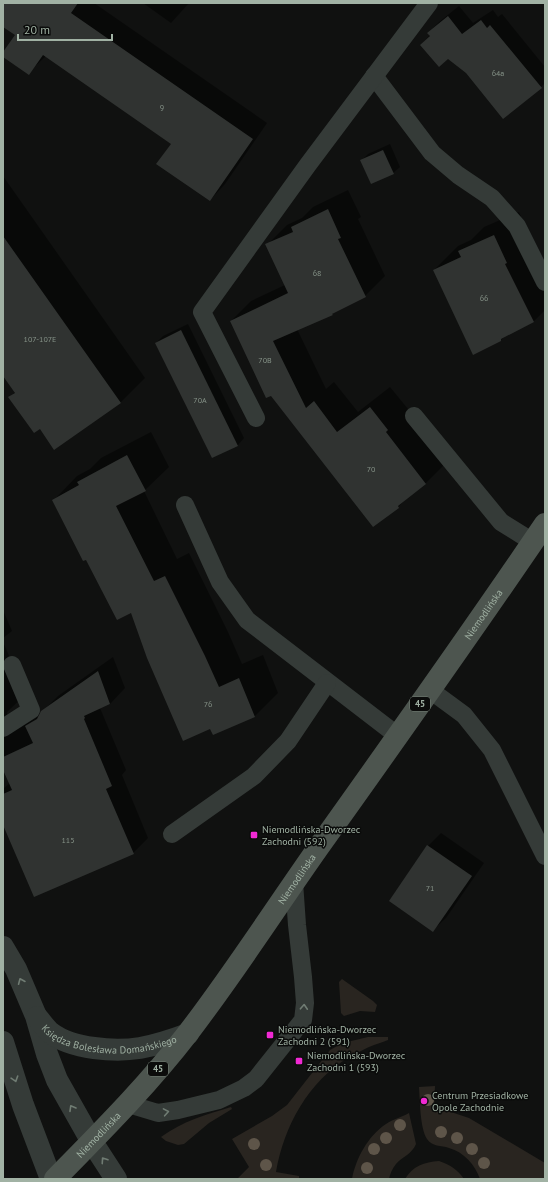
<svg xmlns="http://www.w3.org/2000/svg" width="548" height="1182" viewBox="0 0 548 1182" font-family="'PT Sans',sans-serif">
<style>
.green{fill:#292520}
.shadow{fill:#0007}
.building{fill:#303331}
.lines{fill:none;stroke-linecap:round;stroke-linejoin:round}
.service{stroke:#353b38;stroke-width:18}
.minor{stroke:#353b38;stroke-width:22}
.tertiary{stroke:#353b38;stroke-width:22}
.primary{stroke:#4d554f;stroke-width:22}
.tree{fill:#5e5549}
.oneway{stroke:#707c73}
.poi-dot{fill:#f029d3;stroke:#0b0c0b;stroke-width:1.5}
.labels{text-anchor:middle;stroke-width:3;stroke-linejoin:round;paint-order:stroke}
.number-label{font-size:8px;fill:#859287}
.shield{fill:#0b0c0b;stroke:#748076;stroke-width:1}
.shield-label{font-size:9px;font-weight:bold;fill:#a1b2a4}
.street-label{font-size:10px;fill:#a1b2a4;stroke:#0b0c0b}
.poi-label{font-size:10px;fill:#a1b2a4;stroke:#0b0c0b;text-anchor:start}
</style>
<rect width="100%" height="100%" fill="#101110"/>
<g class="green">
<path d="M342,979L373,1001L377,1005L375,1012L360,1011L344,1016L341,1013L339,982Z"/>
<path d="M368,1037H388V1040C384,1042 379,1043 374,1045C366,1048 357,1053 349,1057C308,1082 284,1126 276,1172L299,1176V1179H237L249,1167L232,1139L272,1116L287,1105L330,1050L343,1043Z"/>
<path d="M435,1086L434,1110L448,1111L469,1118L545,1163V1179H480C475,1165 464,1152 449,1148C441,1145 432,1147 427,1139C420,1128 420,1101 419,1087Z"/>
<path d="M231,1107L232,1109L209,1123L184,1144L178,1145L166,1141L161,1137C183,1121 205,1115 231,1107Z"/>
<path d="M409,1113L416,1144C412,1154 402,1157 396,1164C392,1169 390,1174 389,1179H352C356,1158 368,1136 386,1124C393,1119 402,1117 409,1113Z"/>
<path d="M439,1161C450,1165 457,1169 464,1179H405C413,1166 424,1162 439,1161Z"/>
</g>
<g class="shadow">
<path d="M3,3H94L267,123L225,184L210,200L172,144L46,56L28,73L3,56V54L16,35L3,26Z"/>
<path d="M143,3H189L171,23Z"/>
<path d="M459,6L473,23L493,10L498,17L502,14L545,67V83L541,87L466,72L448,58L421,45L430,35L428,33L439,22Z"/>
<path d="M390,144L400,167L393,173L361,161L368,154Z"/>
<path d="M3,176L145,378L121,402L55,449L40,428L10,397L15,392L3,374Z"/>
<path d="M348,190L361,217L358,219L385,276L365,296L335,311L332,314L297,329L326,389L334,382L358,412L390,387L408,409L406,411L446,463L426,483L410,495L398,507L373,526L231,321L251,301L285,285L267,245L287,225L302,218L313,207Z"/>
<path d="M519,212L545,272V310L534,321L505,336L501,340L434,270L458,246L471,240L484,227Z"/>
<path d="M188,324L244,438L238,445L213,457L156,343L163,336Z"/>
<path d="M151,432L169,467L144,491L177,559L189,553L228,632L242,664L263,655L278,693L255,716L213,734L211,728L132,611L54,500L77,476L90,469L101,458Z"/>
<path d="M3,610L12,631L3,638Z"/>
<path d="M3,642L26,694L8,711L7,713L9,719L25,722L45,709L58,696L113,657L125,688L110,704L100,708L126,770L122,775L148,838L133,853L3,823V789L10,783L3,768Z"/>
<path d="M441,833L484,863L446,918L433,930L428,846Z"/>
</g>
<g class="building">
<path d="M3,3H78L71,13L253,139L210,201L156,164L171,144L43,55L29,75L3,57V52L15,35L3,27Z"/>
<path d="M448,16L462,34L481,20L487,28L490,25L542,88L503,119L466,73L448,59L439,67L420,45L430,36L427,33Z"/>
<path d="M383,150L394,174L371,184L360,160Z"/>
<path d="M328,209L341,238L338,239L366,297L332,314L333,315L273,341L306,408L314,401L337,432L370,407L388,430L386,432L426,484L398,506L399,508L373,527L271,396L266,398L230,321L288,293L265,244L293,232L291,227Z"/>
<path d="M494,235L507,263L505,264L534,322L501,339V341L473,355L433,270L461,257L458,251Z"/>
<path d="M3,236L121,403L54,450L40,429L34,433L8,397L15,393L3,376Z"/>
<path d="M181,330L238,446L212,458L155,343Z"/>
<path d="M127,455L146,491L116,506L154,581L165,576L205,656L219,687L239,678L255,717L213,735L210,729L183,741L147,658L131,613L117,620L86,560L83,561L52,500L79,485L77,482Z"/>
<path d="M98,671L110,704L84,716L85,718L84,719L112,786L106,789L134,854L34,897L3,825V794L12,790L3,770V757L33,743L25,726L37,719L41,711Z"/>
<path d="M427,845L472,876L433,932L389,901Z"/>
</g>
<g class="lines">
<g class="service">
<path d="M374,76L432,153L458,175L492,198L517,226L545,282"/>
<path d="M414,416L501,522L533,542"/>
<path d="M256,418L202,312L307,166L429,3"/>
<path d="M185,505L220,582L247,620L398,736"/>
<path d="M430,690L464,715L492,750L545,856"/>
<path d="M3,728L31,710L12,665"/>
<path d="M172,834L254,776L288,741L327,683"/>
<path d="M128,1104L158,1113L178,1110L219,1100L244,1088L256,1079L303,1020L305,1003L303,977L297,925L294,882"/>
</g>
<path class="minor" d="M92,1142L116,1179"/>
<g class="tertiary">
<path d="M3,947L16,969L36,1016L47,1054L57,1080L92,1142"/>
<path id="s1" d="M37,1017C41,1022 46,1029 51,1033C72,1049 115,1052 140,1048C157,1045 172,1040 188,1034"/>
<path d="M3,1042L23,1105L51,1179"/>
</g>
<path class="primary" id="s2" d="M55,1179C101,1132 148,1085 188,1033C234,973 275,909 318,848C395,740 471,633 545,524"/>
</g>
<g class="tree">
<circle cx="428" cy="1100" r="6"/>
<circle cx="400" cy="1125" r="6"/>
<circle cx="441" cy="1132" r="6"/>
<circle cx="386" cy="1138" r="6"/>
<circle cx="457" cy="1138" r="6"/>
<circle cx="254" cy="1144" r="6"/>
<circle cx="374" cy="1149" r="6"/>
<circle cx="472" cy="1149" r="6"/>
<circle cx="484" cy="1163" r="6"/>
<circle cx="266" cy="1165" r="6"/>
<circle cx="367" cy="1168" r="6"/>
</g>
<defs><path id="oneway-chevron" d="M-2-3.5L2.5 0L-2 3.5" fill="none" stroke-width="1.6" stroke-linecap="round" stroke-linejoin="round"/></defs>
<g class="oneway">
<use href="#oneway-chevron" transform="translate(21 981) rotate(-113)"/>
<use href="#oneway-chevron" transform="translate(304 1007) rotate(-87)"/>
<use href="#oneway-chevron" transform="translate(15 1079) rotate(72)"/>
<use href="#oneway-chevron" transform="translate(72 1108) rotate(-120)"/>
<use href="#oneway-chevron" transform="translate(166 1112) rotate(-10)"/>
<use href="#oneway-chevron" transform="translate(104 1160) rotate(-124)"/>
</g>
<g class="poi-dot">
<rect x="250" y="831" width="8" height="8" rx="2"/>
<rect x="266" y="1031" width="8" height="8" rx="2"/>
<rect x="295" y="1057" width="8" height="8" rx="2"/>
<circle cx="424" cy="1101" r="4"/>
</g>
<g class="labels">
<g class="number-label">
<text x="498" y="76">64a</text>
<text x="162" y="110">9</text>
<text x="317" y="276">68</text>
<text x="484" y="301">66</text>
<text x="40" y="342">107-107E</text>
<text x="265" y="363">70B</text>
<text x="200" y="403">70A</text>
<text x="371" y="472">70</text>
<text x="208" y="707">76</text>
<text x="68" y="843">115</text>
<text x="430" y="891">71</text>
</g>
<g class="shield">
<rect x="410" y="697" width="20" height="14" rx="3"/>
<rect x="148" y="1062" width="20" height="14" rx="3"/>
</g>
<g class="shield-label">
<text x="420" y="707">45</text>
<text x="158" y="1072">45</text>
</g>
<g class="street-label">
<text dy="4" stroke="none"><textPath href="#s2" startOffset="710">Niemodlińska</textPath></text>
<text dy="4" stroke="none"><textPath href="#s2" startOffset="386">Niemodlińska</textPath></text>
<text dy="4" stroke="none"><textPath href="#s1" startOffset="81">Księdza Bolesława Domańskiego</textPath></text>
<text dy="4" stroke="none"><textPath href="#s2" startOffset="62">Niemodlińska</textPath></text>
</g>
<g class="poi-label">
<text x="262" y="833">Niemodlińska-Dworzec<tspan x="262" dy="12">Zachodni (592)</tspan></text>
<text x="278" y="1033">Niemodlińska-Dworzec<tspan x="278" dy="12">Zachodni 2 (591)</tspan></text>
<text x="307" y="1059">Niemodlińska-Dworzec<tspan x="307" dy="12">Zachodni 1 (593)</tspan></text>
<text x="432" y="1099">Centrum Przesiadkowe<tspan x="432" dy="12">Opole Zachodnie</tspan></text>
</g>
</g>
<rect width="548" height="1182" fill="none" stroke="#a1b2a4" stroke-width="8"/>
<path d="M18 34v6h94v-6" fill="none" stroke="#a1b2a4" stroke-width="2"/>
<text x="24" y="34" font-size="12" fill="#a1b2a4" stroke="#0b0c0b" stroke-width="3" paint-order="stroke">20 m</text>
</svg>
